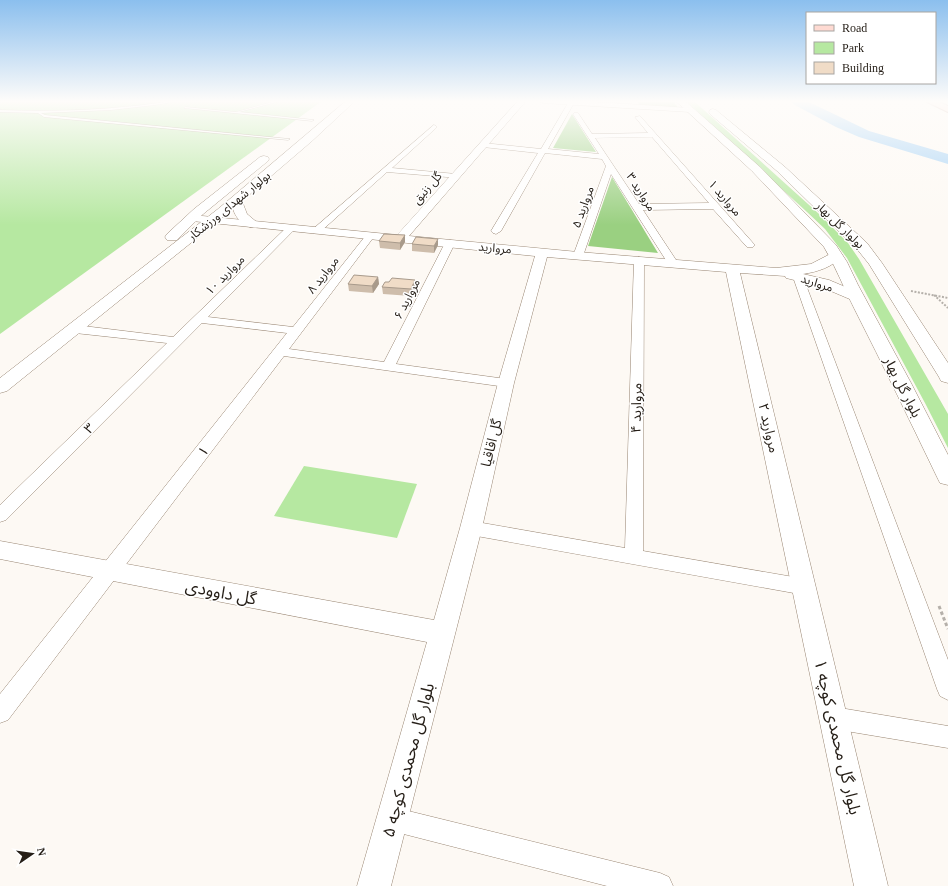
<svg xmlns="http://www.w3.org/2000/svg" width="948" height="886" viewBox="0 0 948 886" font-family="'Times New Roman','Noto Sans Arabic',serif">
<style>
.green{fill:#b6e8a1}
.forest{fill:#9ad081}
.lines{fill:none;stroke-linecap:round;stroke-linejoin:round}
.river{fill:#a1d0f6;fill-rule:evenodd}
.service-casing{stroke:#988572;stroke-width:1}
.minor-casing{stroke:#988572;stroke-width:1}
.tertiary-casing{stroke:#988572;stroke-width:1}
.secondary-casing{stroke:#988572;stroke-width:1}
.primary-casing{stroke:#b1897d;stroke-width:2}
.path-far1{stroke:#b5b0aa;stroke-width:2;stroke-dasharray:2 1.5;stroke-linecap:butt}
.path{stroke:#b5b0aa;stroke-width:3;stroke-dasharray:3.5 2.5;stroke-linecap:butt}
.service{fill:#fff;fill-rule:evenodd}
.minor{fill:#fff;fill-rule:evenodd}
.tertiary{fill:#fff;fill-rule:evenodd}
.secondary{fill:#fff;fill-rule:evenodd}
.primary{fill:#fedad2;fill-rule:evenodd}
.wall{fill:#cebdab}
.shaded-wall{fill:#a89a8b}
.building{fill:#f0dcc7;stroke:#a89a8b}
.labels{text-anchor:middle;stroke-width:3;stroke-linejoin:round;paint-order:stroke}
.far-street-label{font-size:12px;fill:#251e17;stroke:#fff}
.street-label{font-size:14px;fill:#251e17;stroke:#fff}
.near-street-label{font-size:17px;fill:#251e17;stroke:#fff}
</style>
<rect width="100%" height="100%" fill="#fdf9f4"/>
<g class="green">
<path d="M0,101H322L0,334Z"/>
<path d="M686,101H694L818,213L848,243L859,259L948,414V448L925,403L847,258L825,229L807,212Z"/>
<path d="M304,466L417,484L397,538L274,516Z"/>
</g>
<g class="forest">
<path d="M638,101H673L679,109L639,106Z"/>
<path d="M572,114L596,152L553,148Z"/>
<path d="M612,177L658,253L588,246Z"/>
</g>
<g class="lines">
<path class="river" d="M791,101H807L869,131L948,154V164L859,137L836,127L793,104Z"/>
<defs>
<g id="service">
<path d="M172,101H178L155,105L111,110L41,113L45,115L290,139L288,140L44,117L38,113L0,112V110C58,112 115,110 172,101Z"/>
<path d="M276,101H280L239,112L314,120L312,121L184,108L185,107L236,112Z"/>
</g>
<g id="minor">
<path d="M571,101L574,103L548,149L599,154L573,114L574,113H578L592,134L648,133L635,117L640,116L753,243L755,245L753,247H747L713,209L643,210L678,263L677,265H669L611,174L583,256L582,258H574L573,256L606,166L602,159L545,153L501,231L496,234L493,233L491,231L538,153L483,147L479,145L483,143L541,149L568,103ZM652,137L709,203L639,204L595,138Z"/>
<path d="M434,125L436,126V128L392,168L456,174H459V178L387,172L319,233H313L311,231L313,229Z"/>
<path d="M291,225L296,228L294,230L208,317L293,327L367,234H373L375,236L373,238L289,349L384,362L445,243L450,240L455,243L396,364L506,379L511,380L513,383L511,386L506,387L284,356L8,720L0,723V694L287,333L202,323L6,520L0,522V505L167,343L75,333L71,332L69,329L71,326L75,325L173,337L288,226Z"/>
<path d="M639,257L644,260L643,551L805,579L812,581L814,587L812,593L805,595L471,535L465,533L462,528L465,523L471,521L625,548L634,260Z"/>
<path d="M798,274L803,277L948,660V700L940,696L937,689L793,277Z"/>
<path d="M834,707L948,726V748L834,729L826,726L823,718L826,710Z"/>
<path d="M392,807L660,873L669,877L673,886H607L392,831L383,828L380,819L383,810Z"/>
</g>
<g id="tertiary">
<path d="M518,101H526L409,236L578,252L776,268L811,264L836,251L840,252L842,255C834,267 817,272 803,274L829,280L862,294L864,297L862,300L857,301L852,300L819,286L786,278L785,276L740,273L888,886H854L726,272L547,257L514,383L482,528L391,886H357L427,642L0,559V541L434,620L460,528L498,383L535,256L192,221L188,220L186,218L188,216L192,215L397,235Z"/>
<path d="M539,101H580L690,108L694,110L690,112L543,103Z"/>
</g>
<g id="secondary">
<path d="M346,101H355L312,141L242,201L247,214L259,224L258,227C246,230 236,219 233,209L7,391L0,393V378L218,209Z"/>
<path d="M676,101H685L760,167L836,245L847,262L858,285L911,383L948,455V485L940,483L937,477C910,421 883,365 855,310C844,289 836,267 824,247L752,171Z"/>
<path d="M713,109L716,110L785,167L867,243L882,263L948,363V383L941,381L939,377L869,264L857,249L777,171L710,114L709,112L710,110Z"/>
<path d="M264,156L268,157L269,159L268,161L202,215L177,240H167L165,237L167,234L194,209L260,157Z"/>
</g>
<path id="primary" d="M925,101H937L948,106V112Z"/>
</defs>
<use href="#service" class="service-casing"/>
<use href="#minor" class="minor-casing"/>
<use href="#tertiary" class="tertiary-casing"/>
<use href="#secondary" class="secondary-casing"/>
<use href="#primary" class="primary-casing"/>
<g class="path-far1">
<path d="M911,291L948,298"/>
<path d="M934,295L948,308"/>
</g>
<path class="path" d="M939,606L948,629"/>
<use href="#service" class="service"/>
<use href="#minor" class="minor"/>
<use href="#tertiary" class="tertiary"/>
<use href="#secondary" class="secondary"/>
<use href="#primary" class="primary"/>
</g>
<g class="wall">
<path d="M20,101H53L44,102Z"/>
<path d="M405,235V242L400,250L380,248L379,241Z"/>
<path d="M412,244L438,245L434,253L412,251Z"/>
<path d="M378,277L379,284L373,293L349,291L348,284Z"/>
<path d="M415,280L416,287L411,296L383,294L382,287L389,282Z"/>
</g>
<g class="shaded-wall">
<path d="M405,235V242L400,250V243Z"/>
<path d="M438,239V245L434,253V246Z"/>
<path d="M378,277L379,284L373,293L372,286Z"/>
<path d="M415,280L416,287L411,296V289Z"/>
</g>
<g class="building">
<path d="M384,234L405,235L400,243L379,241Z"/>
<path d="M416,237L438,239L434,246L412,244Z"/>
<path d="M354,275L378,277L372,286L348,284Z"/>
<path d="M392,278L415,280L411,289L382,287L385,282H389Z"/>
</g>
<linearGradient id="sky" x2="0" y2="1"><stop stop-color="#8bbfee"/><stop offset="0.45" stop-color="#fefcfa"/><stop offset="1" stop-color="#fefcfa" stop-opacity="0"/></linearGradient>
<rect width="948" height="225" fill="url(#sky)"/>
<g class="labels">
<g class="far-street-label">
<text transform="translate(427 188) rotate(-49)" y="4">گل زنبق</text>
<text transform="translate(641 192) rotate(57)" y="4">مروارید ۳</text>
<text transform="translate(725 198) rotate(49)" y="4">مروارید ۱</text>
<text transform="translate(229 206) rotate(-39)" y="4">بولوار شهدای ورزشکار</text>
<text transform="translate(583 207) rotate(-70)" y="4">مروارید ۵</text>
<text transform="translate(840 225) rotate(44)" y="4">بولوار گل بهار</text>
<text transform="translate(495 248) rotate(5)" y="4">مروارید</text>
<text transform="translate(225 275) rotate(-45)" y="4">مروارید ۱۰</text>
<text transform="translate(323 275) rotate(-52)" y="4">مروارید ۸</text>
<text transform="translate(817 283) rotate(18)" y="4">مروارید</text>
<text transform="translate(407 299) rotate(-63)" y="4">مروارید ۶</text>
</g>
<g class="street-label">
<text transform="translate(903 387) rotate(63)" y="5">بلوار گل بهار</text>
<text transform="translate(636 408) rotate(-89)" y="5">مروارید ۴</text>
<text transform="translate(89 428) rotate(-44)" y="5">۳</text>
<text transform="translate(769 428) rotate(77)" y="5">مروارید ۲</text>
<text transform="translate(491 443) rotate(-76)" y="5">گل اقاقیا</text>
<text transform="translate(203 451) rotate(-52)" y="5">۱</text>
</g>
<g class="near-street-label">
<text transform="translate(221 592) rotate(11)" y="6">گل داوودی</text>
<text transform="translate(838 737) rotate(77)" y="6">بلوار گل محمدی کوچه ۱</text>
<text transform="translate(408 760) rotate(-75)" y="6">بلوار گل محمدی کوچه ۵</text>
</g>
</g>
<rect x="806" y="12" width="130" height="72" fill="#ffffff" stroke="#a8a5a2"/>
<rect x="814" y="25" width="20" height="6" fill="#fedad2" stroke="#a8a5a2"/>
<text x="842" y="32" font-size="12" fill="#251e17">Road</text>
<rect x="814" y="42" width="20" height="12" fill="#b6e8a1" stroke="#a8a5a2"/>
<text x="842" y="52" font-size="12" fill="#251e17">Park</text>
<rect x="814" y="62" width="20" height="12" fill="#f0dcc7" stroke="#a8a5a2"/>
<text x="842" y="72" font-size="12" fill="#251e17">Building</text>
<g transform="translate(32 854) rotate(77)" stroke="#ffffff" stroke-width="3" paint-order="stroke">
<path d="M0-3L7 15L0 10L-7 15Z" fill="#251e17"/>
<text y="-6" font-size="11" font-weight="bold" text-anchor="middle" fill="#251e17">N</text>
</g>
</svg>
